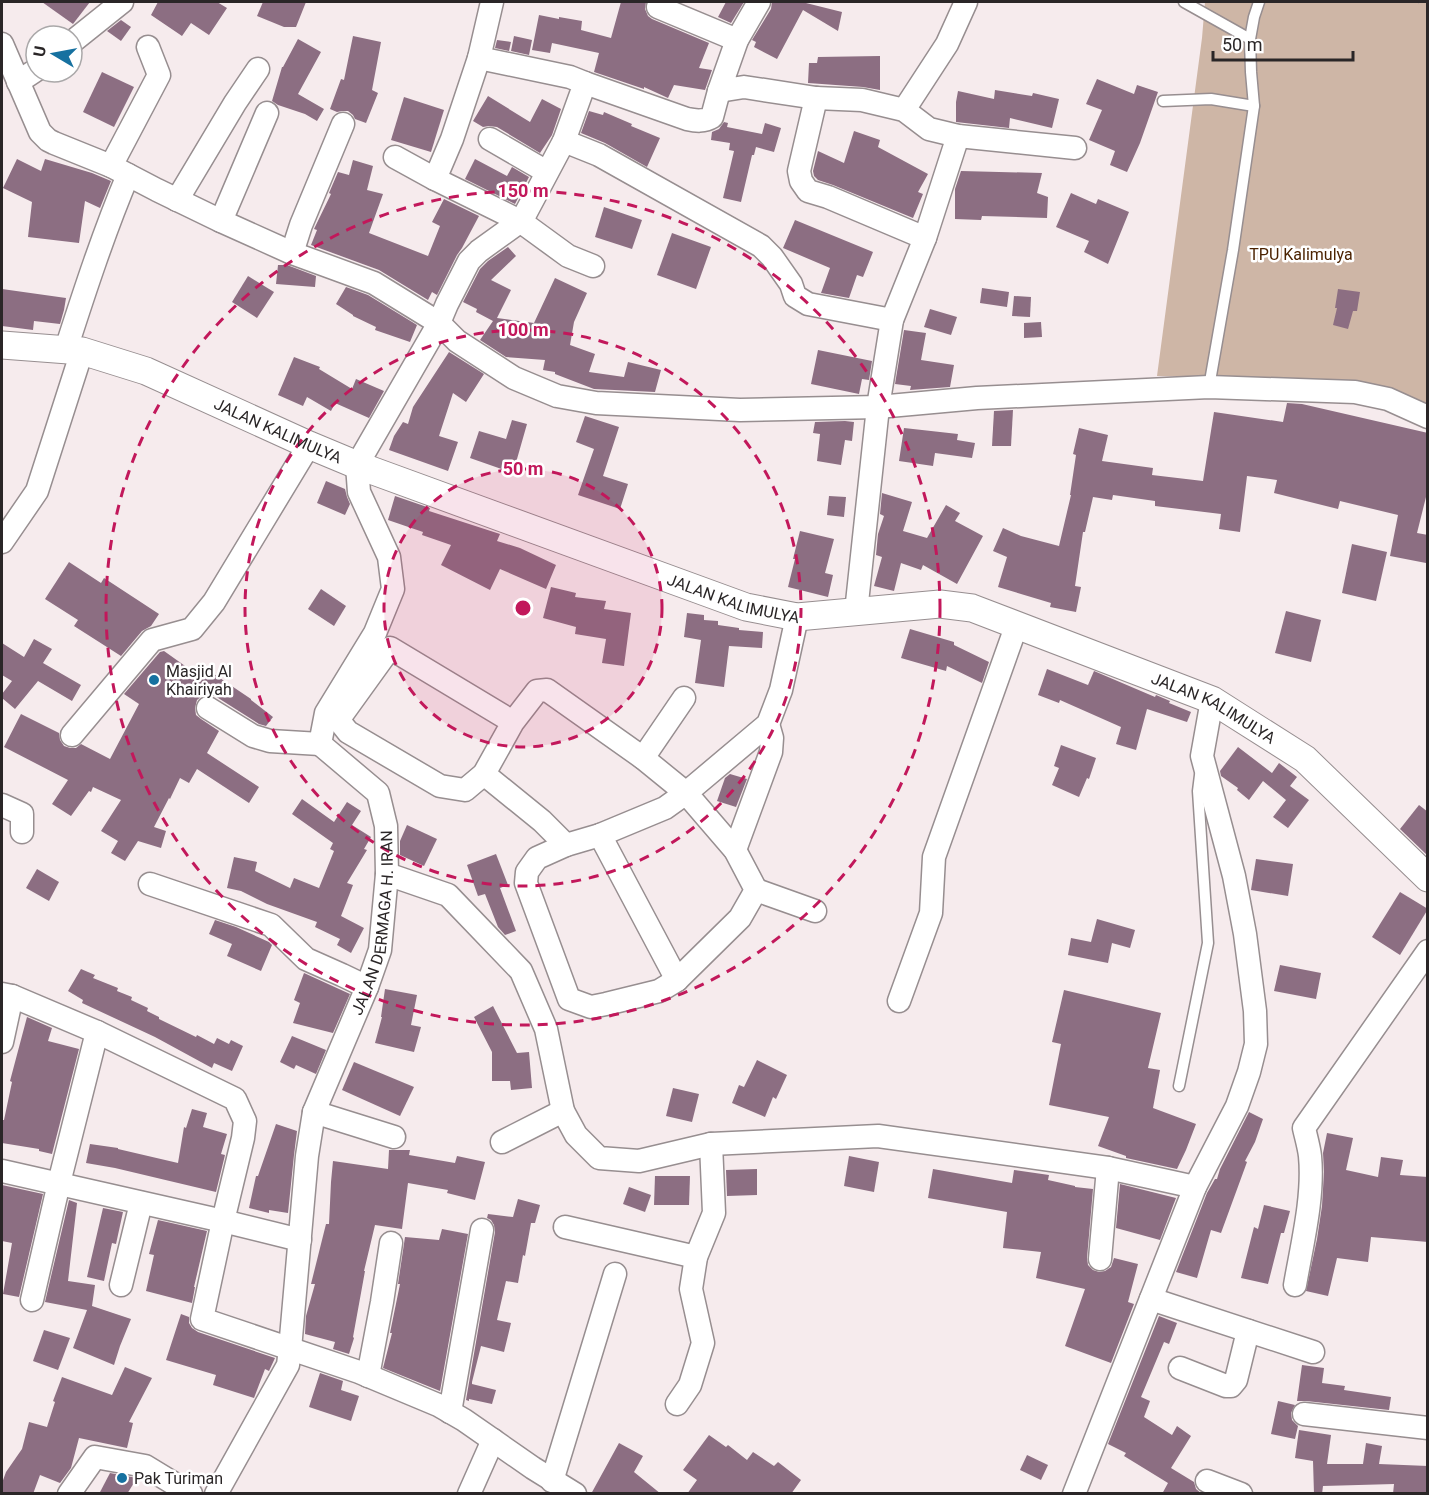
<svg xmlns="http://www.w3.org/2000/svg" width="1429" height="1495" viewBox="0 0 1429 1495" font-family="Roboto,sans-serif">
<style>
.green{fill:#ceb6a6}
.building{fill:#8c6e82}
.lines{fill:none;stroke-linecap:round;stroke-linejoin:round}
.service-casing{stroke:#978e90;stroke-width:13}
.minor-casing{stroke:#978e90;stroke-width:25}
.tertiary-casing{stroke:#978e90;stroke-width:29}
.path{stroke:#afa6a8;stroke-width:3;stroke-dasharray:3 4.5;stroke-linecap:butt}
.service{stroke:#fff;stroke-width:10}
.minor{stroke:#fff;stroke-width:22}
.tertiary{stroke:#fff;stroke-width:27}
.ring{fill:none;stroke:#c2185b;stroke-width:3;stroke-dasharray:10 8}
.poi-dot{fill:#1671a0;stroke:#fff;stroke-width:2}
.labels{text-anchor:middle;stroke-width:5;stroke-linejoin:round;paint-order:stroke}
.park-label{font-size:16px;fill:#4b2200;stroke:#fff}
.street-label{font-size:16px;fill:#2a2627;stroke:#fff}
.poi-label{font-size:16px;fill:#2a2627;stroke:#fff;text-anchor:start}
.centre{fill:#c2185b;stroke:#fff;stroke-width:3}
.ring-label{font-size:18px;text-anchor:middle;font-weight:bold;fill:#c2185b;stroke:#fff;stroke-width:5;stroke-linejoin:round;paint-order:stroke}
</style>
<rect width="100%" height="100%" fill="#f6ebed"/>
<path class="green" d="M1205,2H1427V406L1329,381L1157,376L1202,38Z"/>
<g class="building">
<path d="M42,2H90L73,24Z"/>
<path d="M158,2H217L227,8L209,35L191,23L182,36L151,15Z"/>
<path d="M263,2H306L296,27H284L257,16Z"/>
<path d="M621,2H646L645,9L648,16L652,19L709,43L699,68L712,70L705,90L674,85L668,98L644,87V89L594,72L599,53L552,43L550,53L532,50L539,15L559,19V17L582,21L581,30L611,38Z"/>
<path d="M726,2H744L731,23L718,17Z"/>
<path d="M772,2H807L806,3L842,12L838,31L803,10L777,59L754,47L756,42L752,40L771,9Z"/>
<path d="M121,20L131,27L121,41L107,31Z"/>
<path d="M353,36L381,42L372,90L378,93L366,123L355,119L353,115L348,111H342L337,112L330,109L341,79L344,80Z"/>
<path d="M514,36L532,40L529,55L511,51Z"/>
<path d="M298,39L321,52L298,94L324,109L317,121L305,114L278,105L272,101L282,67H283Z"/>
<path d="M497,40L511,42L509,51L495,48Z"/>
<path d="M880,56V90L863,87L808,83L809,63H817L818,57Z"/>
<path d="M102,72L134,87L114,127L83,112Z"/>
<path d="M1097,79L1134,94L1137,85L1158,92L1140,143L1127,172L1110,165L1115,151L1089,140L1102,110L1086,104Z"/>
<path d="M995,90L1032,96L1033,93L1059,99L1052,128L1010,118L1009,128L956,122V102L958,91L994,99Z"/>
<path d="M488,96L530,122L542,99L561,109L552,135L540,153L497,127L489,126L483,127L473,121Z"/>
<path d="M404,97L444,110L431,152L391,140Z"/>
<path d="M589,111L603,115L604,112L632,124L631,126L660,138L647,167L605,143L581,133Z"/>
<path d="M724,122L728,123L727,127L762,134L765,123L781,128L774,152L756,147L754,155H752L741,202L723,198L734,151L729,150L730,143L711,140L712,132L719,129Z"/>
<path d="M854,131L880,140L878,147L928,174L918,192L923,194L913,218L833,185L818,180L814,176L813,171L818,151L844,163Z"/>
<path d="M17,159L41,171L45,159L92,173L111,181L100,208L85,201L79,243L28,237L32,202L3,188Z"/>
<path d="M475,159L507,176L512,167L529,177L515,204L465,179Z"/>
<path d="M353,160L373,166L367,190L383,194L369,233L428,256L440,226L432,222L444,199L479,216L462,248L457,255L437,295L432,292L428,300L379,270L311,245L317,230L314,229L331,194L329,193L338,172L349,175Z"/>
<path d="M961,171L1042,173L1037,193L1048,197L1047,218L982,216L981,220L955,219V189Z"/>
<path d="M1071,193L1096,204L1098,199L1129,212L1108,264L1084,252L1089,241L1056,227Z"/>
<path d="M604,207L642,220L632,249L595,237Z"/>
<path d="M795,220L873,252L863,277L857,275L849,298L821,293L830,268L783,248Z"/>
<path d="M672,233L711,247L696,289L657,275Z"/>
<path d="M508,247L516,256L491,280L511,290L497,318L534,323L555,278L587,293L574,322L570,345L595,354L589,372L624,377L628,362L661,370L655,392L594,389L555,374V372L543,370L545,360L506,357L480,340L493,321L476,312L477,309L463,302L480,269L488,261Z"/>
<path d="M278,265H287L316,276L315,287L276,284Z"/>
<path d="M248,276L274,292L257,318L232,302Z"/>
<path d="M346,287L368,295L417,325L410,342L375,330L376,327L353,316V315L336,304Z"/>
<path d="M982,288L1009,292L1007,307L980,303Z"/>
<path d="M2,289L66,298L64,310L60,324L34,321L33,330L2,326Z"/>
<path d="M1338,289L1360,292L1357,311H1353L1348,329L1333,325L1337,308H1335Z"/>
<path d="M1014,296L1031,297L1030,317L1012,316Z"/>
<path d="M930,309L957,317L951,335L924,327Z"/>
<path d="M1041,322L1042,337L1024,338V323Z"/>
<path d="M904,330L926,333L921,360L954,365L950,387L910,390L911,386L895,384Z"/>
<path d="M818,350L872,361L869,380L862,379L859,394L811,384Z"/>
<path d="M449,352L484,374L466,402L453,393L439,436L458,442L448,471L389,450L394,436L403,422L408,424L413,407Z"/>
<path d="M294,357L320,367L319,369L352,389L356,379L384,391L369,418L335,403L331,411L307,397L303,406L278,395Z"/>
<path d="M1287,403L1302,404L1428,433V489L1417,533L1428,535V555L1426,563L1390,556L1398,515L1340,501L1338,509L1274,493L1277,480L1247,476L1240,532L1219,529L1221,514L1155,506V501L1113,495L1112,500L1093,497L1085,532H1083L1075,586L1081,587L1076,612L1050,607L1051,603L998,587L1007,557L993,551L1003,528L1021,536L1059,546L1071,495H1070L1076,455L1073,454L1079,428L1108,435L1102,461L1153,468L1152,475L1203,481L1214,412L1283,422Z"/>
<path d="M1013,410L1011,446H992L994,411Z"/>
<path d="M585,416L619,427L603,476L628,484L620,509L578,495L594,449L576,442Z"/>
<path d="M512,420L527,424L513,473L470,458L479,431L506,439Z"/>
<path d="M845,421L854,422L852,441L845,440L841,465L817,461L820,434L813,433L815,422Z"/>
<path d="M904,428L958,434L957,440L975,443L972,458L935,453L933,466L899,461Z"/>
<path d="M326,481L345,489L347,497L350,504L345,515L317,503Z"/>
<path d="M882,493L912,502L903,531L927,538L946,505L960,513L955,521L983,536L957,584L923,565L921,570L901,563L894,591L874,586L882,557L876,555L878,534L884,516L880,514Z"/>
<path d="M395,496L430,508L429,511L500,534L497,541L520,548L556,565L546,589L500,569L490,590L441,565L451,545L422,535L423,532L388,520Z"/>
<path d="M829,496L846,497L844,517L827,515Z"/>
<path d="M800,531L834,539L825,573L833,575L828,597L788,587L795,559H793Z"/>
<path d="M1352,544L1387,552L1376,601L1342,593Z"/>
<path d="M69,562L101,583L104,578L159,614L151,626L142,631L121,656L74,626L78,620L45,599Z"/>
<path d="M551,587L576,593L575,597L606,601L604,609L631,613L624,666L602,663L606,639L575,634L576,627L543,618Z"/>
<path d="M321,589L346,606L334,626L308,609Z"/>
<path d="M1286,611L1321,620L1311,662L1275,653Z"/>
<path d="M687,613L704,615V620L718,621V625L739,628V630L763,632L762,648L729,646L724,687L695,683L701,640L684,637Z"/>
<path d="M910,629L954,642V645L989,662L982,683L947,666L946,671L901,658Z"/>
<path d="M34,639L52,649L43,663L81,685L72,701L38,681L15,709L2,698V694L12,681L2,675V643L24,657Z"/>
<path d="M164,651L202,678L208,670L251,699V700L273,717L266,726L259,724L215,696L208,695L202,696L197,700L195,708L196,715L201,719L219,731L207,753L259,787L249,803L197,769L189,783L180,778L170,799L169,798L154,827L166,831L161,848L138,841L125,861L111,853L118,841L101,831L121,800L93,787L91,792L89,791L71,816L52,804L68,780L4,747L21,714L59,733L60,740L64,746L70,748H76L81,744L110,759L139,704L124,694L160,652Z"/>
<path d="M1047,669L1088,685L1094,671L1155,697L1156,695L1170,701L1169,703L1191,712L1187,722L1147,709L1136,750L1116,744L1121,727L1060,700L1059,703L1038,695Z"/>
<path d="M1061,745L1096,758L1089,779L1087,778L1079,797L1052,785L1059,768L1054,766Z"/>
<path d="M1238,747L1272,773L1279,763L1297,777L1290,786L1309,800L1288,828L1273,817L1286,800L1263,781L1249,800L1237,790L1238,788L1221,776L1220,771Z"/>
<path d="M730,774L747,779L736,807L717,801L725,778Z"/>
<path d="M302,799L334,822L347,802L361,811L352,825L371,837L364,849L367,850L347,883L353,885L341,916L364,928L351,953L337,945L340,939L315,927L317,922L267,904L241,891L227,888L234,857L257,862L255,871L290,888L294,878L319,888L334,851L330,849L333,843L292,814Z"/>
<path d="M1419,805L1428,812V856L1400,829Z"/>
<path d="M407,825L437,839L424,866L400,855V841Z"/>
<path d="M496,854L508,885L500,888L516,931L505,935L498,927L485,894L478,896L467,865Z"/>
<path d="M1256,859L1293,864L1288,896L1251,890Z"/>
<path d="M37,869L59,882L49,901L26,888Z"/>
<path d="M1400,892L1428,909L1400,955L1372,937Z"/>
<path d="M1097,919L1135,930L1130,948L1112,943L1108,963L1068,955L1071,938L1091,942Z"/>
<path d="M215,920L236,927L269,942L272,945L261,971L227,956L232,944L209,934Z"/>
<path d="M1280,965L1321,973L1316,999L1274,991Z"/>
<path d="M81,969L95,975L93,978L118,988L117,991L132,997L131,1000L148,1008L147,1011L159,1017V1019L196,1037L197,1035L214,1044L217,1038L229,1044L231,1040L243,1046L232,1071L214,1063L212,1068L155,1037L82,1003L83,1000L68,991Z"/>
<path d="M304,973L350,994L333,1033L293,1023L300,1003L294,1000Z"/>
<path d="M385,989L417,995L411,1025L421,1027L414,1052L375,1043L382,1017H381Z"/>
<path d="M1064,990L1161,1013L1148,1068L1160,1070L1153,1108L1196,1124L1186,1150L1177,1169L1126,1158V1156L1098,1146L1109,1117L1049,1105L1061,1044L1052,1042Z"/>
<path d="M493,1006L517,1053L529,1052L532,1088L511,1090L510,1081H492V1052L474,1017Z"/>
<path d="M27,1017L52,1028L48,1041L79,1049L52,1154L39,1151V1149L2,1143V1120H4L12,1082L10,1081Z"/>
<path d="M292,1036L326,1050L316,1074L296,1065L294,1069L280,1062Z"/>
<path d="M757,1060L787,1075L776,1099L773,1097L765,1117L732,1103L739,1085L744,1087Z"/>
<path d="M354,1062L414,1087L400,1116L342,1090Z"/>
<path d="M673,1088L699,1094L692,1122L666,1116Z"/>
<path d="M192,1109L207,1113L203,1127L227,1134L221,1154L225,1155L216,1192L115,1168L86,1163L90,1144L118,1148V1149L178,1163L184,1127L186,1128Z"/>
<path d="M1249,1112L1263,1119L1255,1142L1245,1161L1247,1162L1221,1233L1211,1230L1197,1278L1176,1272L1207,1193L1215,1179H1217L1220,1169Z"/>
<path d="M276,1124L297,1131L294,1155L288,1213L269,1210V1213L249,1208L256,1176H258Z"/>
<path d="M1327,1133L1353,1138L1346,1170L1378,1177L1381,1157L1403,1160L1400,1175L1428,1177V1242L1371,1237L1368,1262L1337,1258L1328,1296L1306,1291L1317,1239L1322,1206L1324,1172L1323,1153Z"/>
<path d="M389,1150H410L409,1155L455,1163L457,1156L485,1162L475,1200L447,1193L448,1190L408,1183L402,1229L375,1225L364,1271H365L353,1337L354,1338L349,1354L333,1349L335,1342L305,1334L306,1316L315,1284H311L326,1224H329L331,1182L333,1161L388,1169Z"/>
<path d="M849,1156L879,1162L874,1192L844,1186Z"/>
<path d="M757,1169V1195L727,1196L726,1170Z"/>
<path d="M933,1169L1012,1183L1014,1170L1049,1175L1048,1180L1075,1186V1187L1093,1189L1087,1258L1088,1265L1093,1270L1099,1272L1105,1271L1111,1267L1114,1258L1138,1264L1128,1302L1134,1304L1111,1363L1065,1346L1085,1289L1036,1278L1041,1252L1003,1248L1007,1212L928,1198Z"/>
<path d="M655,1176H690L689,1205H654Z"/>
<path d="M1120,1184L1176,1198L1160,1240L1116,1228Z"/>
<path d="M2,1185L43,1194L19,1297L3,1294L12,1243L2,1241Z"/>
<path d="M629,1187L651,1195L645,1212L623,1204Z"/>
<path d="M518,1199L540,1205L535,1223H531L525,1256L523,1255L518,1283L506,1281L497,1320L511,1323L504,1352L481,1346L472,1382V1384L496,1390L492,1404L469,1399V1401L466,1400L495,1232L494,1225L491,1220L487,1218L488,1214L513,1217Z"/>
<path d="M69,1200L77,1203L68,1281L95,1285L92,1306L131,1319L120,1346L114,1365L73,1348L87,1310L45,1302Z"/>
<path d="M1264,1205L1290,1211L1284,1233H1281L1268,1284L1241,1278L1254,1227L1258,1229Z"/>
<path d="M103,1208L123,1212L116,1244L112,1243L104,1281L87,1277Z"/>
<path d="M158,1220L207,1231L194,1287H195L192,1303L146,1291L154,1255L149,1254Z"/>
<path d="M442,1229L468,1234L440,1391L383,1368L392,1333H390L400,1284H398L405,1237L439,1240Z"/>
<path d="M181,1314L189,1317V1323L192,1328L198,1332L275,1358L269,1371L265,1369L254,1398L213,1385L216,1375L166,1360Z"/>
<path d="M1159,1316L1177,1323L1169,1344L1164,1342L1141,1397L1150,1401L1144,1417L1172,1435L1177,1426L1191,1436L1171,1468L1194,1482L1196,1489L1202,1494H1162L1168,1483L1124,1456L1126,1453L1108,1444Z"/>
<path d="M44,1330L70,1338L58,1370L33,1361Z"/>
<path d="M1302,1365L1324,1368L1322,1383L1345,1386L1344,1390L1391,1397L1389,1410L1306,1401H1297Z"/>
<path d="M125,1367L152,1378L129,1422L133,1423L127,1448L79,1438L71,1468L60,1483L40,1475L33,1494H2V1483L6,1472L22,1449L29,1422L47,1427L55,1402L53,1401L62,1377L112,1395Z"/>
<path d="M320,1373L343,1381L341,1390L359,1396L351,1421L309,1407Z"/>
<path d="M1278,1401L1295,1405L1291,1413L1292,1420L1298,1426L1295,1439L1271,1434Z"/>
<path d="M1299,1430L1331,1435L1327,1464H1363L1366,1443L1382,1446L1379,1464L1428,1466V1494H1393L1394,1484L1323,1486L1322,1494H1314L1313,1461L1295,1458Z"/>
<path d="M709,1435L726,1447L728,1445L747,1460L753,1452L774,1466L778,1462L801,1480L791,1494H687L697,1480L683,1470Z"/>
<path d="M619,1443L643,1456L634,1472L661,1494H591Z"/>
<path d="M1027,1455L1048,1465L1041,1480L1020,1470Z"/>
<path d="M110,1473L137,1478L127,1494H99Z"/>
</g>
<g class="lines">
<defs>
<g id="service">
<path d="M1184,2L1250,39"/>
<path d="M1163,101L1211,99L1254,106"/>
<path d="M1209,387L1233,250L1254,106L1251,72L1250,39L1254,17L1259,2"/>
<path d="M1179,1086L1208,943L1198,791L1200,775"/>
</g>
<g id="minor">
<path d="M759,2L737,40L719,91L744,87L816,98L862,100L904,110L929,129L958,136L1075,148"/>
<path d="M658,7L737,40"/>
<path d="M72,42L122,2"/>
<path d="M2,44L40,132L48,140L54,143L111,166L157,190L221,221L292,253L374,283L439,323L457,341L514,378L557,396L596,403L740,410L878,407L977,398L1209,387L1355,392L1388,399L1428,417"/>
<path d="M18,82L36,70"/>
<path d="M585,83L687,119C696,121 704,122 712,117L719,91"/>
<path d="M816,98L799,171L801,181L808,191L828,197L925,238"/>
<path d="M904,110L947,44L966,2"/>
<path d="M490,139L547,172"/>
<path d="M564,141L599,155L761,246L772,257L791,284L795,296L808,304L892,320"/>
<path d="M395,157L435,179L520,221L568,256L593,266"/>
<path d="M111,166L159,75L148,47"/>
<path d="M435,179L452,139L479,58L492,2"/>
<path d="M177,200L235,103L258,69"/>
<path d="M221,221L267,113"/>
<path d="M292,253L301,225L343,124"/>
<path d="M66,349C85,290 104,232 128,175"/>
<path d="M2,542L37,491L82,351"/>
<path d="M856,612L878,407L892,320L925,238L958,136"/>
<path d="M208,708L253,736L270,741L320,744"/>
<path d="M513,722L390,648L341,716L340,722L348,732L440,786L465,790L484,774L513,722L537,691L547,690L643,758L686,793L735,850L756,890L740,918L677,980L659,991L606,1004L591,1007L569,999L526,883L527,872L537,858L566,845L600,835L665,808L686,793L768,724L781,690L797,617"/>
<path d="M72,735L152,640L192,629L214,602L309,445"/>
<path d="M643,758L684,698"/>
<path d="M484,774L542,821L566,845"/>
<path d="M2,805L22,814V832"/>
<path d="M600,835L677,980"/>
<path d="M735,850L771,752L772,738L768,724"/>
<path d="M387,874L448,895L521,971L546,1029L563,1111L576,1135L599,1158L639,1161L711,1144L878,1136L1108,1168L1195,1187"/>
<path d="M150,884L271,925L306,959L342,975L367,987"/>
<path d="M756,890L815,911"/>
<path d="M2,994L12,996L97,1032L235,1099L245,1121L243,1138L223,1221L202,1319L359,1372L438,1405L464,1420L533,1468L575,1494"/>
<path d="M899,1001L931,913L934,857L1017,624"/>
<path d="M2,1042L12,996"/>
<path d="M314,1112L394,1137"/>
<path d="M502,1142L563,1111"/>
<path d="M2,1171L223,1221L300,1240"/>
<path d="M565,1227L696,1257"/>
<path d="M1100,1259L1108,1168"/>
<path d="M121,1285L141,1203"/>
<path d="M1295,1285C1302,1244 1314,1197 1310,1156C1309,1147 1306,1137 1304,1128L1428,951"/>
<path d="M1151,1299L1313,1352"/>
<path d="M32,1300L59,1183L97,1032"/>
<path d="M1180,1368L1226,1386H1231L1236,1380L1248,1331"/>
<path d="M368,1376L382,1302L391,1243"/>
<path d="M677,1404L690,1385L703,1343L691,1289L696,1257L714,1213L711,1144"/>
<path d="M450,1412L482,1230"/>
<path d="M1304,1414L1428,1428"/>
<path d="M552,1481L615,1274"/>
<path d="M1207,1481L1241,1494"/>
<path d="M69,1494L95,1457L145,1466L191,1494"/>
<path id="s1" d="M216,1494L288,1365L290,1349L307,1156L314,1112L367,987L380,950L387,874L386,826L378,793L320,744L326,713L375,633L393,589L389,557L359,492L357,465L439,323L447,304L469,261L479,251L522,220L564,141L585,83L570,77L479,58"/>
<path d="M469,1494L493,1440"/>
<path d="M1074,1494L1195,1187L1237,1106L1249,1072L1256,1044L1255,1011L1245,934L1234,876L1202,756L1212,700"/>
</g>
<g id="tertiary">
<path id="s2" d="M2,345L82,351L146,371L309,445L357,465L746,607L797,617L940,604L972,608L1212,700L1305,759L1428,878"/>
</g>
</defs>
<use href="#service" class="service-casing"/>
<use href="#minor" class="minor-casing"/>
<use href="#tertiary" class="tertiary-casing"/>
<path class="path" d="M1418,2H1419"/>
<use href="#service" class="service"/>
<use href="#minor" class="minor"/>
<use href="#tertiary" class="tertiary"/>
</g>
<circle cx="523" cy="608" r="139" fill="#c2185b" fill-opacity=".12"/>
<g class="ring">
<circle cx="523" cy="608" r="139"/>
<circle cx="523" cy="608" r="278"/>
<circle cx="523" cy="608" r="417"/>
</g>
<g class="poi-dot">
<circle cx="154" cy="680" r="6"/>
<circle cx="122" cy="1478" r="6"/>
</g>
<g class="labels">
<g class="park-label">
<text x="1301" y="260">TPU Kalimulya</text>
</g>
<g class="street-label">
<text dy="6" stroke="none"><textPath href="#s2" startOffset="292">JALAN KALIMULYA</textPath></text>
<text dy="6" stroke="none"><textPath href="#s2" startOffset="778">JALAN KALIMULYA</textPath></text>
<text dy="6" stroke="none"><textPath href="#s2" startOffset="1282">JALAN KALIMULYA</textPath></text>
<text dy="6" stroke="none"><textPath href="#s1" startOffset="603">JALAN DERMAGA H. IRAN</textPath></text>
</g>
<g class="poi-label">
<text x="166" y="677">Masjid Al<tspan x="166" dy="18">Khairiyah</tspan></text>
<text x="134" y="1484">Pak Turiman</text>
</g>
</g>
<circle cx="523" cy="608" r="9" class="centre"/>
<g class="ring-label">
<text x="523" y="197">150 m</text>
<text x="523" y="336">100 m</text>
<text x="523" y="475">50 m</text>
</g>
<rect width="1429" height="1495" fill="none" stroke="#2a2627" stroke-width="6"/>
<g transform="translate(54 54) rotate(280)"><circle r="28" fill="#ffffff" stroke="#aaa8a9" stroke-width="1.5"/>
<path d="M0-4.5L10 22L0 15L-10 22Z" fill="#1671a0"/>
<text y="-9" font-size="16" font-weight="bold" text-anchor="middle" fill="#2a2627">U</text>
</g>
<path d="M1213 51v9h140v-9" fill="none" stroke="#2a2627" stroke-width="3"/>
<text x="1222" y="51" font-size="18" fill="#2a2627" stroke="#ffffff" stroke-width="4.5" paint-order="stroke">50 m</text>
</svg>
